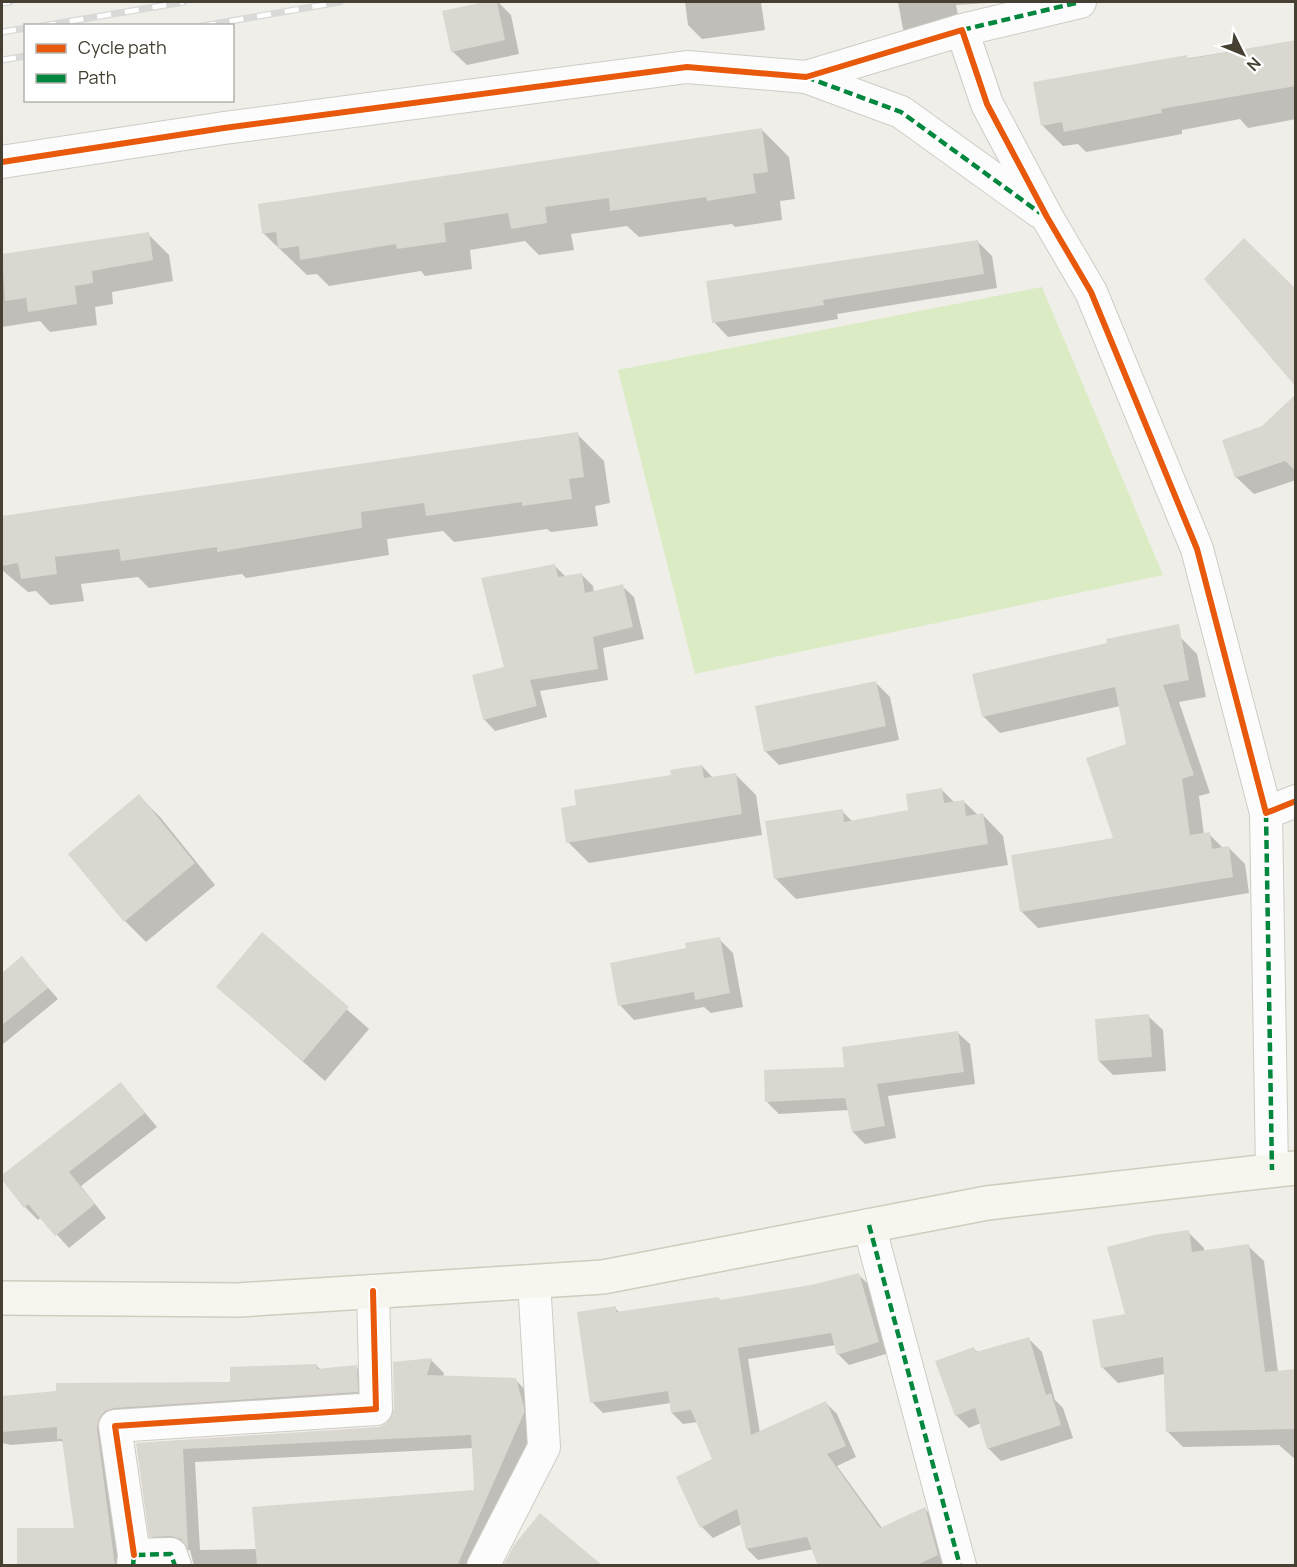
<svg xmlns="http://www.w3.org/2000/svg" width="1297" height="1567" viewBox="0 0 1297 1567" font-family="Manrope,sans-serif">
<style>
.green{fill:#dbecc5}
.shadow{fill:#0003;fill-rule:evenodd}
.building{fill:#dad7d0}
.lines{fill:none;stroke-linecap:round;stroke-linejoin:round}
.street-casing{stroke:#ceccc5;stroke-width:34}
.secondary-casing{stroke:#d0ccbe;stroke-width:36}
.street{stroke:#fdfcfc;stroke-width:32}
.secondary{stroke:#f6f5ee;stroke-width:33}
.rail-casing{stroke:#d9d9d8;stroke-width:7}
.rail{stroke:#fff;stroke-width:4.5;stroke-dasharray:14;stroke-linecap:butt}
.quiet{stroke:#00873e;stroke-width:4.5;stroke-dasharray:9 4.5;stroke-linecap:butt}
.cycleway-casing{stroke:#fff;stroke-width:10}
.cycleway{stroke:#e8590c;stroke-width:6}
</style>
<rect width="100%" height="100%" fill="#f0eee8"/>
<path class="green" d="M1042,287L1163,575L695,674L618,370Z"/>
<g class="shadow">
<path d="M491,2H498L511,15L519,54L467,65L452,51L443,12Z"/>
<path d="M685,2H761L765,30L702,39L688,25Z"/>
<path d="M898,2H1003L956,5L961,30L917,43L903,29Z"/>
<path d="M1296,41V119L1248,128L1240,119L1182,130V134L1086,152L1078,144L1063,146L1042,125L1035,83Z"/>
<path d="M762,130L789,157L795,199L780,201L782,220L735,227L732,224L639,237L627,226L571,234L574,250L539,255L525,241L470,250L472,269L425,276L421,271L329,286L317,274L307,275L263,233Z"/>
<path d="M148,234L169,255L173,281L112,292L113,304L95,307L97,325L50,332L40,321L2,327V255Z"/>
<path d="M978,242L992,256L997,288L837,314L838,319L728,337L714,322Z"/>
<path d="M1296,396V480L1254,494L1236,477L1263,427Z"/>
<path d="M577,434L604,461L610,503L595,506L598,526L551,532L547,529L454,542L443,531L387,539L389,555L246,578L242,574L149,588L138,577L81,584L84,601L50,605L36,591L28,592L2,570V518Z"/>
<path d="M555,566L566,577L581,574L593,586L594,593L622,586L634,597L644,639L603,648L608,680L540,691L547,717L495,731L484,719Z"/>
<path d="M1180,637L1197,654L1206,697L1179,702L1210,793L1199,796L1204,835L1209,834L1223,848L1228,847L1245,864L1249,893L1038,928L1021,911L1115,839L1128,745L1120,706L1000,733L983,716Z"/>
<path d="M876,683L890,697L899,740L779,765L765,751Z"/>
<path d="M702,766L713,778L735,774L756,795L762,835L589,863L568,842L578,806Z"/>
<path d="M941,789L955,803L963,801L978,815L982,814L1003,836L1008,865L796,899L775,878L842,811L853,822L910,811Z"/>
<path d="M139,796L160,817L215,885L146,942L125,921Z"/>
<path d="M262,934L369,1029L325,1081L218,987Z"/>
<path d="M719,939L733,953L743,1007L711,1013L704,1007L634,1020L620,1005L688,949Z"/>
<path d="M22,958L58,999L2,1045V976Z"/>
<path d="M1148,1016L1163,1030L1166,1071L1113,1075L1099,1061Z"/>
<path d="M958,1033L970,1044L975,1084L888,1096L896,1138L865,1144L853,1132L849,1110L779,1114L767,1102L846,1068Z"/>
<path d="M121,1084L157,1127L81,1186L106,1218L69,1248L41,1217L38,1220L25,1207L2,1177Z"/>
<path d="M1188,1232L1204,1248V1252L1248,1246L1264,1261L1278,1372L1296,1371V1460L1279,1445L1183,1447L1168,1432L1165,1374L1118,1383L1102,1367L1127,1316Z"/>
<path d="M858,1274L870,1286L889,1353L849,1365L838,1354L836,1345L748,1359L760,1433L826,1403L837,1414L856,1457L837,1466L882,1528L925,1509L936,1520L949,1566H820L814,1549L758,1560L747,1549L742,1524L713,1538L702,1527L714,1459L698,1422L683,1424L672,1413L671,1403L603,1413L592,1402L615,1308L620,1313L719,1299L722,1301L812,1287Z"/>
<path d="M1029,1339L1042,1352L1055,1400L1063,1408L1073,1438L1001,1461L988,1448L981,1423L969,1428L956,1415L974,1349L979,1353Z"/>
<path d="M431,1360L444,1373L443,1377L515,1379L528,1393L536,1426L475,1566H194L190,1550L164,1549L151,1536L137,1444L378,1428L387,1425L395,1409L394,1363ZM473,1448L476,1492L257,1549L200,1550L195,1462Z"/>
<path d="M316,1365L321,1370L356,1367L369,1380L370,1405L127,1420L126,1566H19L76,1529L65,1444L61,1441L11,1445L2,1443V1397L232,1384Z"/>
</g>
<g class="building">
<path d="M484,2H497L505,40L451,52L442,11Z"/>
<path d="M1296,40V86L1161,109L1162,113L1064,132L1062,122L1041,126L1033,82L1187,55L1188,59Z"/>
<path d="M762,128L768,172L753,174L756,193L707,201L706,197L610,211L609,198L545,207L547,223L511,229L508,213L444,223L446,242L397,249L396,244L300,260L299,246L278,249L276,232L262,234L258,204Z"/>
<path d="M149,232L153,260L92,271L93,283L75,286L77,304L28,312L26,298L5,301L2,254Z"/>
<path d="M1244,238L1296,289V387L1204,279Z"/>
<path d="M978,240L984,274L823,300L824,305L712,323L706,281Z"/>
<path d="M1296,394V471L1285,461L1235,478L1222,440L1262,426Z"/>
<path d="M578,432L584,477L569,479L572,499L522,506V502L426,516L424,503L361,512L362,528L217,552V547L121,561L119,549L55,557L57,574L21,579L18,563L2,566V516Z"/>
<path d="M555,564L558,577L582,573L585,593L623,584L633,627L593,637L598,669L530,680L537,706L483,720L472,675L504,667L481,578Z"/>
<path d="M1179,624L1189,680L1163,685L1194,775L1182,779L1190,835L1210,832L1212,849L1229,846L1233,877L1020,912L1011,855L1113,838L1086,758L1126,744L1115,687L982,717L972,674L1107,643L1106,639Z"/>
<path d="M876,681L886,726L764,752L755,706Z"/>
<path d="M702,765L704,778L736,773L742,814L566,843L561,808L576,805L574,790L671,775L670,770Z"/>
<path d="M942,788L944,803L964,800L966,816L983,813L988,844L774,879L765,821L843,809L844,822L908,810L906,794Z"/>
<path d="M139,794L195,863L124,922L68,854Z"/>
<path d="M262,932L349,1007L303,1061L216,987Z"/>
<path d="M720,937L730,993L695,1000L694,992L618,1006L610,963L686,948L685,943Z"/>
<path d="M22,956L48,988L2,1025V973Z"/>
<path d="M1149,1014L1152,1057L1098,1061L1095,1019Z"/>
<path d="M958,1031L964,1072L877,1084L885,1126L852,1132L845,1098L765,1102L764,1070L844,1067L842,1047Z"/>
<path d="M121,1082L145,1113L69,1172L95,1204L55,1236L28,1204L24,1208L2,1180V1175Z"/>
<path d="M1189,1230L1192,1252L1249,1244L1265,1372L1296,1369V1429L1166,1432L1163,1357L1101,1368L1092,1320L1125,1314L1107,1247L1154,1235Z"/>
<path d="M859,1273L879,1342L837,1355L831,1333L738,1348L751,1435L826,1401L846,1446L827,1454L880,1528L925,1507L938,1555L915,1566H818L807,1537L746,1549L737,1509L700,1528L676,1477L712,1459L691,1410L671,1413L668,1391L590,1403L577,1312L616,1306V1312L719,1297L720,1300L811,1285Z"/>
<path d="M1029,1337L1046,1395L1051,1393L1061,1425L987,1449L975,1408L955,1416L935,1361L974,1347L976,1352Z"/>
<path d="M432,1358L427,1375L516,1378L524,1407V1413L457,1566H257L252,1507L474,1490L471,1435L183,1449L188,1549L181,1539L171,1536L149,1537L136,1443L378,1427L386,1424L394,1409L393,1362Z"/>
<path d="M317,1364V1369L357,1365L358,1392L114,1408L105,1411L99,1418L97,1429L115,1566H17V1528H74L62,1439H57V1427L2,1432V1396L56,1391V1383L230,1382V1367Z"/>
<path d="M540,1513L603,1566H503L514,1545Z"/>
</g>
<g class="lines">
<defs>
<g id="street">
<path d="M962,30L1080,2"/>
<path d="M806,77L901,112L1040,212"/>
<path d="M2,162L224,128L687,67L806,77L962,30L987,104L1047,217L1091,292L1197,549L1266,813L1296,801"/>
<path d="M1266,813L1272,1170"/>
<path d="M869,1225L960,1566"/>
<path d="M134,1555L115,1426L376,1409L373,1291"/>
<path d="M133,1566L134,1555L171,1554L175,1566"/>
<path d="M483,1566L544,1447L534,1281"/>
</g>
<path id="secondary" d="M2,1298L238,1300L603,1277L987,1203L1296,1168"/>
</defs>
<use href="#street" class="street-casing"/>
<use href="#secondary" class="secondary-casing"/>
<use href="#street" class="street"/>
<use href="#secondary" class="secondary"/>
<defs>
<g id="rail">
<path d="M2,3L10,2"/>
<path d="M42,26L184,2"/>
<path d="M202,26L340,2"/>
<path d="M2,32L26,28"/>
<path d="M2,60L26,56"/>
</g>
</defs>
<use href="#rail" class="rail-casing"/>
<use href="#rail" class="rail"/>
<g class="quiet">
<path d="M962,30L1080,2"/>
<path d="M806,77L901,112L1040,213"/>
<path d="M1266,813L1272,1170"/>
<path d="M869,1225L960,1566"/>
<path d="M133,1566L134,1555L171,1554L175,1566"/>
</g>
<defs>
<g id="cycleway">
<path d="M2,162L224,128L687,67L806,77L962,30L987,104L1047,217L1091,292L1197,549L1266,813L1296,801"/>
<path d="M134,1555L115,1426L376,1409L373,1291"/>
</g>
</defs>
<use href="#cycleway" class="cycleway-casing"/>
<use href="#cycleway" class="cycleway"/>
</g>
<rect width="1297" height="1567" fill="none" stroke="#464033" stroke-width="6"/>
<rect x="24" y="24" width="210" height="78" fill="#ffffff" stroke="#b5b3ad" stroke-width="1.5"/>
<rect x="36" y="44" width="30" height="9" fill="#e8590c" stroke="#b5b3ad" stroke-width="1.5"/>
<text x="78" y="54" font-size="18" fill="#464033">Cycle path</text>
<rect x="36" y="74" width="30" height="9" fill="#00873e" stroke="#b5b3ad" stroke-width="1.5"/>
<text x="78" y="84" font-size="18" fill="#464033">Path</text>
<g transform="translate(1243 54) rotate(133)" stroke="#ffffff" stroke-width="4.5" paint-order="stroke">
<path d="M0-4.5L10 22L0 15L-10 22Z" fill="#464033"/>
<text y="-9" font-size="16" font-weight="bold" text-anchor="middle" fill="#464033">N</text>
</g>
</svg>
